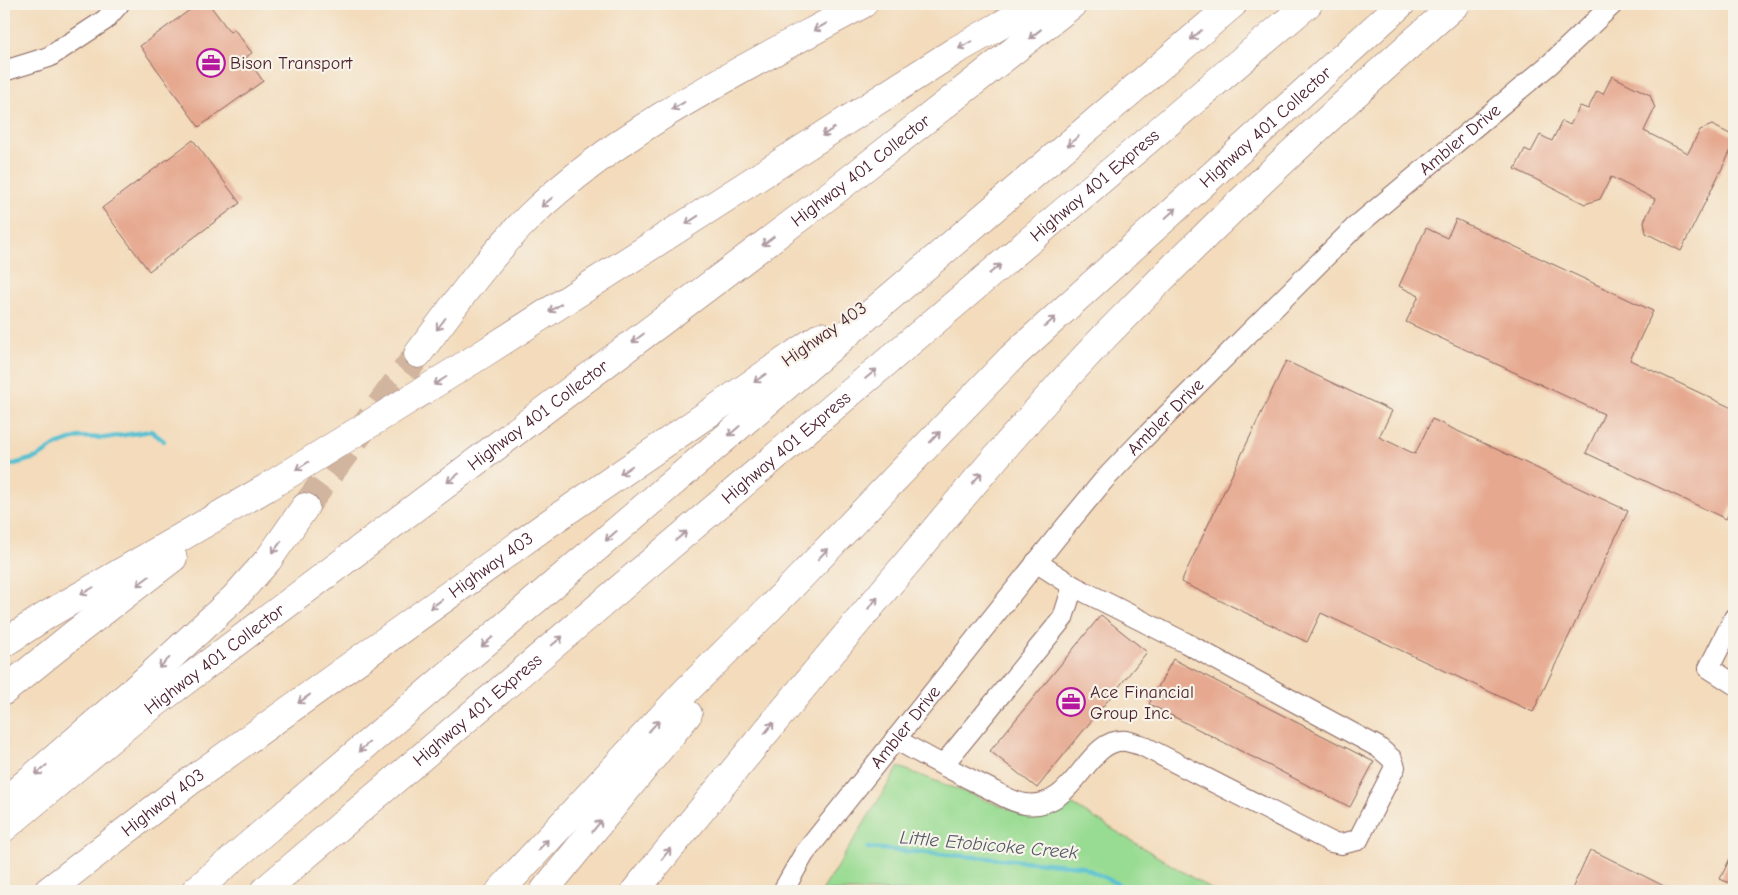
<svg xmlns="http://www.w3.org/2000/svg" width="1738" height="895" viewBox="0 0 1738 895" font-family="'Comic Neue',sans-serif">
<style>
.green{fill:#98db92;stroke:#717d5e}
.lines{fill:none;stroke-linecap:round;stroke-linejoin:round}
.stream{stroke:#55c0d0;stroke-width:4.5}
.building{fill:#e6a990}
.highway-tunnel{stroke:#d1b59e;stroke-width:28;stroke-dasharray:28 14;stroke-linecap:butt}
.minor-casing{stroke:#85615d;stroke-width:22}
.highway-casing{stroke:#85615d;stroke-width:29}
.minor{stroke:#fff;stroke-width:20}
.highway{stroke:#fff;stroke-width:28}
.oneway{stroke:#ae9aa0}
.labels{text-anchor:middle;stroke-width:4.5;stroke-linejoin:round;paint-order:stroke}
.poi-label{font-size:18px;fill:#4a1f2b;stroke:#f7f3e8;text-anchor:start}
.street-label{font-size:18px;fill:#4a1f2b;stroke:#f7f3e8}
.water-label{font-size:19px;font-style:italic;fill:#4e5765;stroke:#f7f3e8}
</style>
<rect width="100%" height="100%" fill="#f7f3e8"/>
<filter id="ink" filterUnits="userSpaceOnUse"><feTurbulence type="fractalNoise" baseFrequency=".02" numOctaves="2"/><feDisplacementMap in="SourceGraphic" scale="10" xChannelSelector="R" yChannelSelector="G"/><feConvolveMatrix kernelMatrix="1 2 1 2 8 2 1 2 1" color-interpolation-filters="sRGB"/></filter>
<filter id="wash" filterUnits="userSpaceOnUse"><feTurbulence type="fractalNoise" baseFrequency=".0096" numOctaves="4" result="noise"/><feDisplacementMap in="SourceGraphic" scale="20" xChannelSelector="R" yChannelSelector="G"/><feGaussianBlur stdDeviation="1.12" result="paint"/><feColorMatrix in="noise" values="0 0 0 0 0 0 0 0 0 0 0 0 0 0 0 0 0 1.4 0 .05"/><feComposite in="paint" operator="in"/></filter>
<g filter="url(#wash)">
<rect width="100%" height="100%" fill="#f3dbbb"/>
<path class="green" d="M899,767L1030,817L1073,805L1214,891H822Z"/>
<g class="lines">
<g class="stream">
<path d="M4,467L38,457L56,445L79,437L104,438L151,431L164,441"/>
<path d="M868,848L1081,866L1132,891"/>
</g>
</g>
<g id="blocks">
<g class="building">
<path d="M198,4H209L230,32L234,29L252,53L246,57L263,81L199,127L140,46Z"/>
<path d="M1612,76L1650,95L1655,108L1644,131L1688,153L1700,130L1712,125L1734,136V144L1681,251L1646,233L1644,221L1655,199L1611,177L1600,199L1585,204L1515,169L1525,149L1531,152L1540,135L1552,141L1562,121L1570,125L1580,106L1588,109L1597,91L1603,94Z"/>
<path d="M193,140L240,203L149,271L102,208Z"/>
<path d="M1456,219L1653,311L1630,360L1734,409V502L1726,519L1586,453L1604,414L1406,322L1419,296L1399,286L1426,228L1447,238Z"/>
<path d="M1286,361L1392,411L1379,437L1415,454L1432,419L1628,511L1533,712L1321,613L1307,642L1181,582Z"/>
<path d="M1101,615L1147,652L1037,788L990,751Z"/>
<path d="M1173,659L1374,762L1350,807L1149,704Z"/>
<path d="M1590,850L1598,853L1674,891H1571Z"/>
<path d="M1734,850V885L1720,879Z"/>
</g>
</g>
</g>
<g filter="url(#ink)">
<use href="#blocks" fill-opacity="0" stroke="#85615d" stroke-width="1"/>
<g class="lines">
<path class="highway-tunnel" d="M305,507L418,354"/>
<defs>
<g id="minor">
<path d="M4,71L49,57L105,20L119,4"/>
<path d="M1734,618L1709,668L1734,684"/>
<path d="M895,739C925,756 955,772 986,787C998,793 1011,802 1025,804C1077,811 1085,737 1126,741C1131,742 1136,744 1141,745L1331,842L1341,844L1358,840L1395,767L1392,759L1378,747L1186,643L1073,586L1036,562"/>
<path d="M943,765L1063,618L1073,586"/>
<path id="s1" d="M783,891L804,854L1056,538L1104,480L1142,440L1354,228L1550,64L1613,4"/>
</g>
<g id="highway">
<path d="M418,354C454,306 488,257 531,215C627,124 748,67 863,4"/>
<path d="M4,643L47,615L266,488L481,355L955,51L1038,4"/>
<path d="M4,691L74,634L173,558"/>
<path d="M4,802L150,676L234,598L268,560L305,507"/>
<path id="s2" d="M4,828L132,721L835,191L1073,4"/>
<path id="s3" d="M48,891L189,782L545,526L821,336"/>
<path d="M195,891L1233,4"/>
<path id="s4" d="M264,891L1308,4"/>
<path id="s5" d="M500,891L685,692L789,589L1011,358L1401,4"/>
<path d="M544,891L688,714"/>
<path d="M635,891C725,781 815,672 907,563C972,485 1037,407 1107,334C1219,219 1336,109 1456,4"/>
</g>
</defs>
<use href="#minor" class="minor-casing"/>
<use href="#highway" class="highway-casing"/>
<use href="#minor" class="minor"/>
<use href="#highway" class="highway"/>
</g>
<defs><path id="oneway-shaft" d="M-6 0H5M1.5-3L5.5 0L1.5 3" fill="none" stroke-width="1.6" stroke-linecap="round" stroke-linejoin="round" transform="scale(1.25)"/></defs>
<g class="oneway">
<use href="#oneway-shaft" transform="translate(820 27) rotate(151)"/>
<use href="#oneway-shaft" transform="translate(1035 34) rotate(142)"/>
<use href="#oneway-shaft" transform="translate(1196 35) rotate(139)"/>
<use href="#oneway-shaft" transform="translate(965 45) rotate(150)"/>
<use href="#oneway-shaft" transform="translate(678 106) rotate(149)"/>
<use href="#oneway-shaft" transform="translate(828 132) rotate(147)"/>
<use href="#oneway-shaft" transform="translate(1073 141) rotate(139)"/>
<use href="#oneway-shaft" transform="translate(547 202) rotate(140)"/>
<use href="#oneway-shaft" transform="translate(1171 213) rotate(-42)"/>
<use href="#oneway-shaft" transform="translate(692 220) rotate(147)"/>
<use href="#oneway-shaft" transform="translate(768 241) rotate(143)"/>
<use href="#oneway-shaft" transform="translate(995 269) rotate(-40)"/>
<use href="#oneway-shaft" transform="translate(555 308) rotate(147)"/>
<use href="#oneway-shaft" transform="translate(1050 322) rotate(-42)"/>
<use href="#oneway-shaft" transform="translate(441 324) rotate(127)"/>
<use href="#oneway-shaft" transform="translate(638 338) rotate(143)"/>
<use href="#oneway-shaft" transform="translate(871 374) rotate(-40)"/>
<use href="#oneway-shaft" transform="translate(760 378) rotate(145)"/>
<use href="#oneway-shaft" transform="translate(440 381) rotate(148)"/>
<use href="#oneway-shaft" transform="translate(734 431) rotate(139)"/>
<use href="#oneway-shaft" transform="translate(935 437) rotate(-46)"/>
<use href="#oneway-shaft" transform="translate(302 466) rotate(148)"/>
<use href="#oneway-shaft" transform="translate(626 470) rotate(145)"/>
<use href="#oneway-shaft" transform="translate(453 478) rotate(143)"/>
<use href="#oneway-shaft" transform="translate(977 478) rotate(-50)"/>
<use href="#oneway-shaft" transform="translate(611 536) rotate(139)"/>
<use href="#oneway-shaft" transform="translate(681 536) rotate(-40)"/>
<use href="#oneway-shaft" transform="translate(277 547) rotate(126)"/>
<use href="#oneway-shaft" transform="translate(823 554) rotate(-46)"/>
<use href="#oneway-shaft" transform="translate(143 581) rotate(143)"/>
<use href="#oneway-shaft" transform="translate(87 591) rotate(150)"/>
<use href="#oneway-shaft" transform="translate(873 603) rotate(-50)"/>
<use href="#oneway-shaft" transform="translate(436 604) rotate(144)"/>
<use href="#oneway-shaft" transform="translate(557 641) rotate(-40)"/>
<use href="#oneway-shaft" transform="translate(487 642) rotate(139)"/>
<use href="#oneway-shaft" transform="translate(164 663) rotate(137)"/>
<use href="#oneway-shaft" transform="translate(304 699) rotate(144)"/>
<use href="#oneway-shaft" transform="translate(654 726) rotate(-47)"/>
<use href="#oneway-shaft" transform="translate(769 728) rotate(-51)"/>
<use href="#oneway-shaft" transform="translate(364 747) rotate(139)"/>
<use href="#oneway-shaft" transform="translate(41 770) rotate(139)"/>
<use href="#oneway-shaft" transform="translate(597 826) rotate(-51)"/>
<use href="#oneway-shaft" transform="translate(543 845) rotate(-47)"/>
<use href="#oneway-shaft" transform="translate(666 854) rotate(-51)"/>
</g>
</g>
<defs>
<symbol id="office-ring" viewBox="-11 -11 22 22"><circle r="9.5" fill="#f7f3e8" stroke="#b5179e" stroke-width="1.5"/><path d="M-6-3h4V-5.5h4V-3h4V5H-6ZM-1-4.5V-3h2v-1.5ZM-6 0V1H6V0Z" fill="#b5179e"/></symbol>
</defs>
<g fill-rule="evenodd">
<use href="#office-ring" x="195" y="47" width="32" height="32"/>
<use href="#office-ring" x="1055" y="686" width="32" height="32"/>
</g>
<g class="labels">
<g class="poi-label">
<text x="230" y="69">Bison Transport</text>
<text x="1090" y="698">Ace Financial<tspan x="1090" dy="21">Group Inc.</tspan></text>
</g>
<g class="street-label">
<text dy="6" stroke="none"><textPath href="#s5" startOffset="1082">Highway 401 Collector</textPath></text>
<text dy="6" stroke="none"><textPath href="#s1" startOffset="1015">Ambler Drive</textPath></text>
<text dy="6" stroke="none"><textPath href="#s2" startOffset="1080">Highway 401 Collector</textPath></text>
<text dy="6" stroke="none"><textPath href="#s4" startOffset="1090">Highway 401 Express</textPath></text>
<text transform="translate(824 334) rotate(-35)" y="6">Highway 403</text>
<text dy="6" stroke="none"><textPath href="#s2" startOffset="675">Highway 401 Collector</textPath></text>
<text dy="6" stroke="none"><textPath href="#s1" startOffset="610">Ambler Drive</textPath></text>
<text dy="6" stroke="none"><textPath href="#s4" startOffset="685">Highway 401 Express</textPath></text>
<text dy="6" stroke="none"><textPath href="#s3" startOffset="550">Highway 403</textPath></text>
<text dy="6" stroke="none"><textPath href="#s2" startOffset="270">Highway 401 Collector</textPath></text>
<text dy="6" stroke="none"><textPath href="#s4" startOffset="280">Highway 401 Express</textPath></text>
<text dy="6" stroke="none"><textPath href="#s1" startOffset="205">Ambler Drive</textPath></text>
<text dy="6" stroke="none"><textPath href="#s3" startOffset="145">Highway 403</textPath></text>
</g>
<g class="water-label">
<text transform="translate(989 844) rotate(5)" y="7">Little Etobicoke Creek</text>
</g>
</g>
<rect width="1738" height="895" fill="none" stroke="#f7f3e8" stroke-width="20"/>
</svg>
